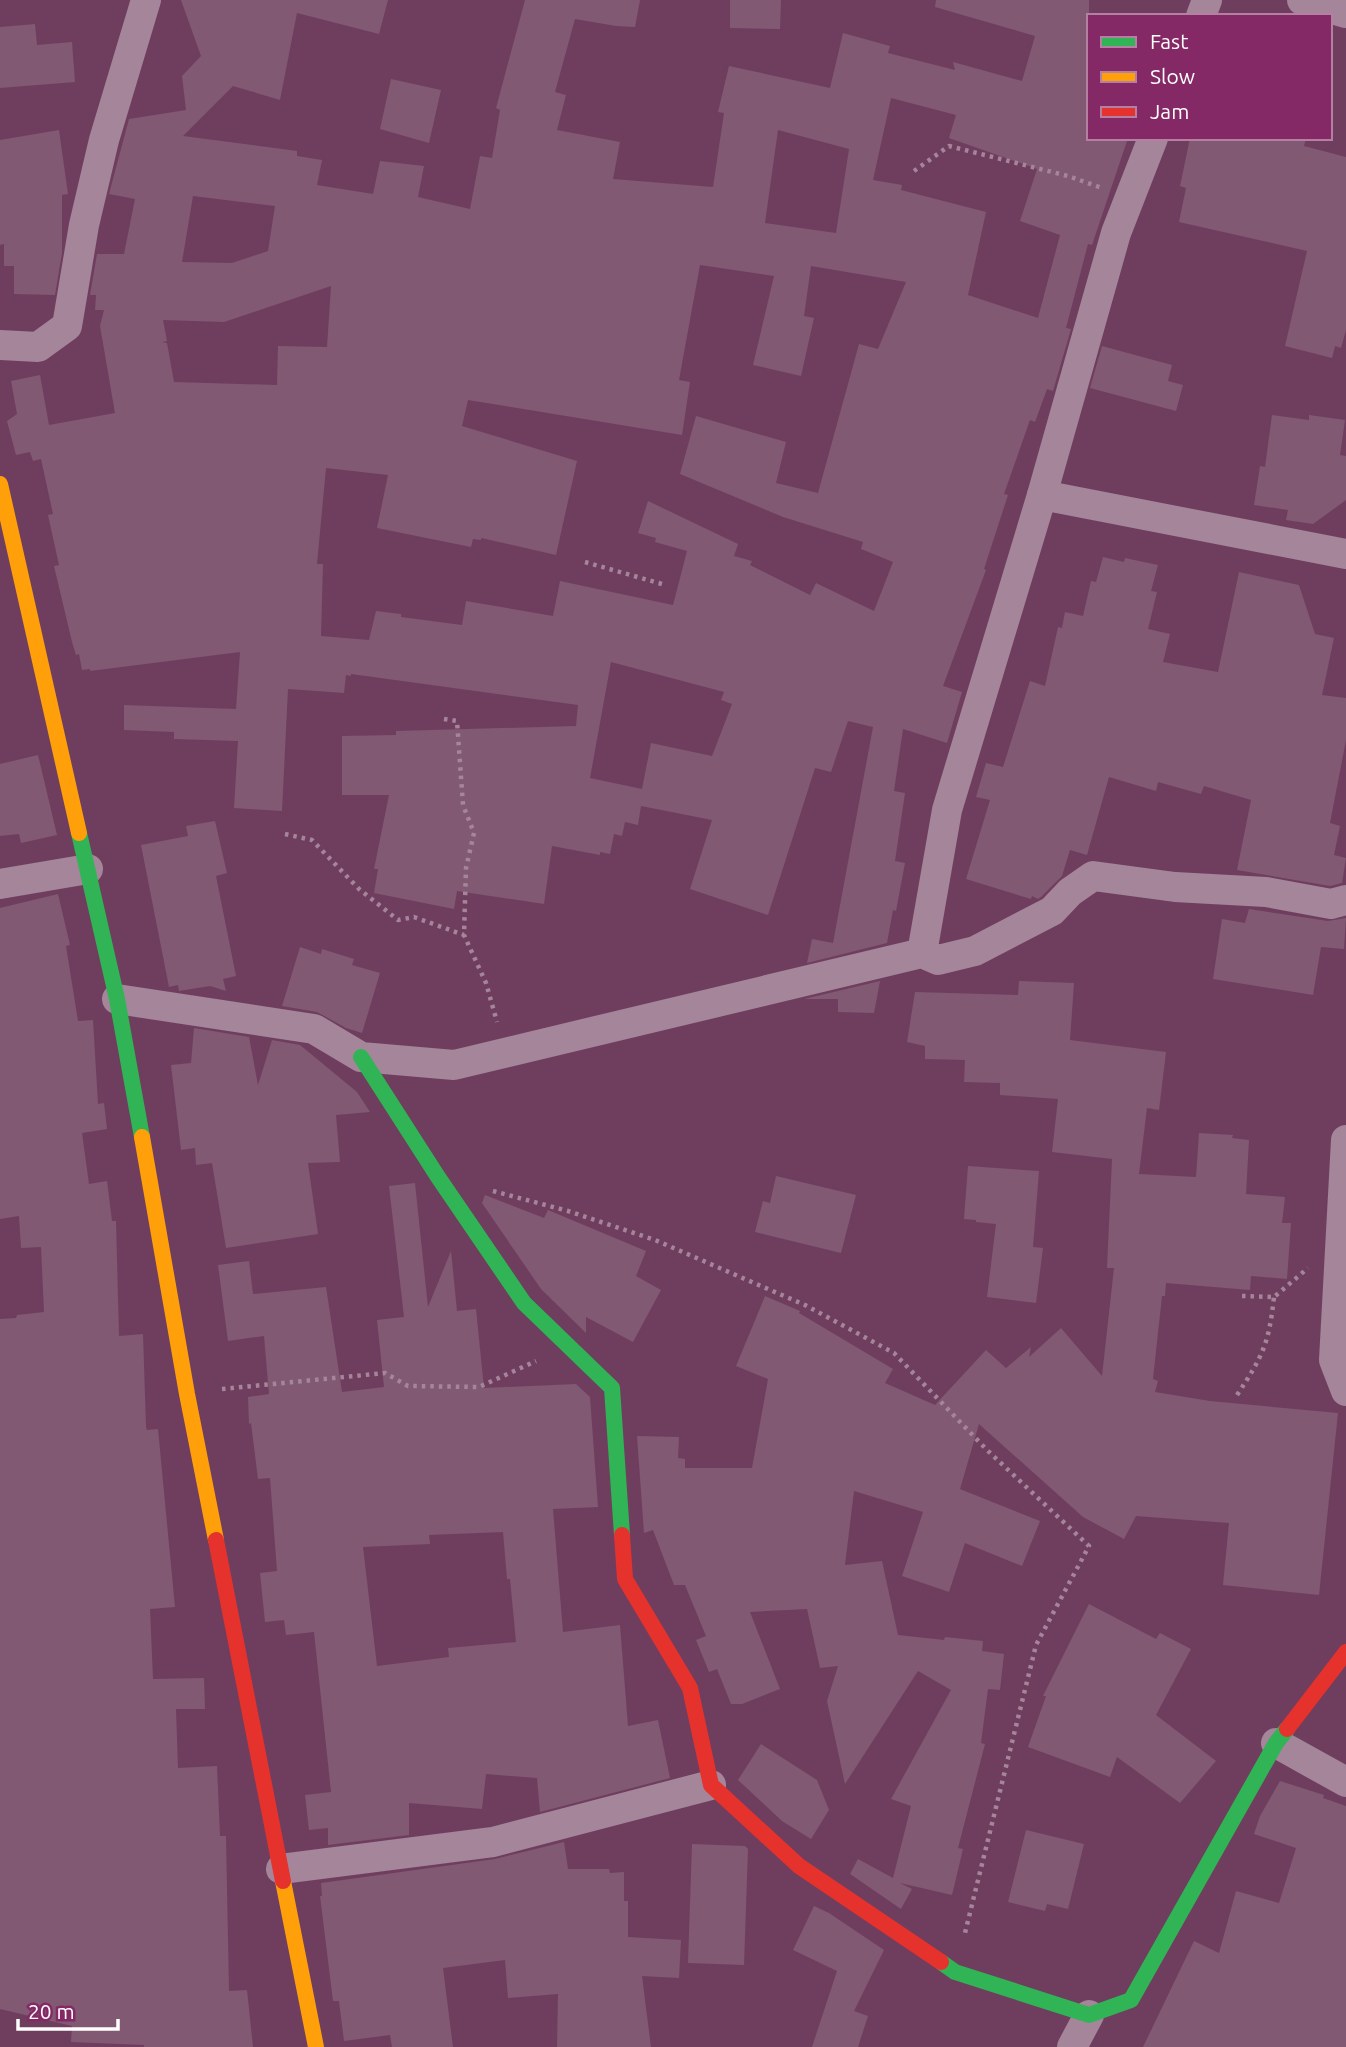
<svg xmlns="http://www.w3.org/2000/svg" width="1346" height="2047" viewBox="0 0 1346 2047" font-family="Ubuntu,sans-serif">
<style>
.building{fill:#815973;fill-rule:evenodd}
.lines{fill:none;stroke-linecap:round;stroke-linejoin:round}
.path{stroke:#a5859a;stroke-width:4.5;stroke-dasharray:3.5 5;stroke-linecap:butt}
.street{stroke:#a5859a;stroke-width:30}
.fast{stroke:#30b455;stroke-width:16}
.slow{stroke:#ff9f0a;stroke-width:16}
.jam{stroke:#e5322d;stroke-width:16}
</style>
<rect width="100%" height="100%" fill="#6f3e5f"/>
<g class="building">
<path d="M181,0H388L379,34L297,13L280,100L233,86L183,136L297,151V156L322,160L317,185L373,194L380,161L424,166L418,197L470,209L480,156L492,158L500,110L496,108L525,0H640L635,27L616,26L575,19L555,92L566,95L557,130L620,142L613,179L713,187L724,113L718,112L729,66L830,88L843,33L890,46L888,53L955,70L953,62L1022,81L1035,36L935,7L936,0H1089V138H1128L1092,245L1088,244L1066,328L1071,329L1053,391L1047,389L1035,422L1030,420L1004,494L1008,495L984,569L986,570L943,686L962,692L947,743L903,729L894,791L905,793L895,861L905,863L896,911L893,910L887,943L807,963L812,939L833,943L873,727L848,721L831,772L815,768L768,915L690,889L712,820L641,806L638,825L625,822L622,836L614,834L610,854L600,852V855L552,846L544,904L457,891L454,909L374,893L378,869H374L389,795H342V736L396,735V731L576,726L578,705L351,674V676L346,675L344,693L288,689L282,811L234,808L238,741L174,739V732L124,730V705L236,709L240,652L90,671V669L82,670L79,654L76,655L72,642L54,566L59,565L48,515L53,514L41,459L33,461L30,452L16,455L7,421L17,414L11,381L40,375L49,425L115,413L100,326L104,310H95L96,295H90L97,254H124L135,199L109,194L129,119L186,110L182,76L201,56ZM891,98L956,115L949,138L1037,169L1020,221L1060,235L1038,318L968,295L986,212L901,190L902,185L873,180ZM778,130L849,149L836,233L765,223ZM193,196L275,206L268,251L232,263L182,262ZM700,265L774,276L753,365L801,376L814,318L804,316L811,266L906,282L878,349L859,344L818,493L776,483L786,442L696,416L680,474L783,517L863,542L861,549L893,562L874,611L816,583L810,595L750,565L752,561L734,556L738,544L648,501L638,533L656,538L655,542L687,551L673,605L560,581L553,616L466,601L462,625L401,617V614L376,611L369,640L321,636L323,564H317L326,468L388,475L377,528L471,547L473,539L481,540V538L556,555L577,461L462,426L468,400L682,435L690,382L679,380ZM331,286L327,347L278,346L277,385L174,382L167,343L162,342L167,341L163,320L224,322ZM611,662L724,692L721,700L732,704L712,756L651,743L642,789L590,778Z"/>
<path d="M730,0H781L780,29L730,28Z"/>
<path d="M35,24L37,45L72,42L75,82L0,88V27Z"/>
<path d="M391,79L441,90L429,143L380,129Z"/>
<path d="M59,130L68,194L62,195V253L55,295L14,294V266H4V244L0,245V140Z"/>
<path d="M1190,138H1306L1304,146L1346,157V330L1341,348L1335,346L1332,358L1285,346L1307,251L1179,222L1186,188L1180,186Z"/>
<path d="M1102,346L1172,365L1168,381L1183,385L1176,411L1090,388Z"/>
<path d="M1272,415L1309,420V415L1345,420L1340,455L1346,456V500L1313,524L1286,520L1288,510L1254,505L1260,466L1265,467Z"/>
<path d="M1103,557L1124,562L1125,558L1158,565L1151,591L1157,592L1148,629L1170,634L1163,662L1218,672L1239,572L1299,585L1315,634L1334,638L1322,695L1346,698V740L1330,823L1340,826L1334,855L1346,858L1342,883L1330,886L1237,870L1251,800L1204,786L1201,794L1158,782L1156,791L1109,777L1087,855L1070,850L1062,876L1041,897L1038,899L1032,896L1031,899L966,879L990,800L976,797L986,763L1003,767L1030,681L1045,686L1058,627L1062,628L1065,612L1083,616L1091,581L1096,582Z"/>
<path d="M38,755L57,835L21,843L19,834L0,836V764Z"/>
<path d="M215,821L227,873L216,876L236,976L223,979L226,991L210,986L179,991L178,985L169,987L141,845L188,836L186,826Z"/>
<path d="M58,894L70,945L66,946L78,1021L93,1020L98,1104L104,1103L107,1129L82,1133L89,1184L107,1181L112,1221H116L119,1336L143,1334L146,1427L147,1430L158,1429L175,1607L150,1609L153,1679L204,1678L205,1709H176L178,1768L217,1766L220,1836H226L229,1991L247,1990L253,2047H144V2045L71,2042L72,2026L0,2009V1319L16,1318L17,1315L44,1312L41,1247L21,1248L19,1216L0,1219V908Z"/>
<path d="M1249,909L1328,921L1346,918L1344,949L1321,947L1313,995L1213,979L1222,919L1245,923Z"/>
<path d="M300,947L321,954L322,949L354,959L352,965L380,973L362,1033L346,1028L317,1012L282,1006Z"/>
<path d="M880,981L874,1013L838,1012V999H804Z"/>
<path d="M1019,981L1074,983L1070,1040L1166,1052L1159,1110L1147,1108L1139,1174L1196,1177L1199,1133L1233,1135L1232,1138L1249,1140L1246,1194L1285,1197L1282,1223H1291L1287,1279L1251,1276L1250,1290L1166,1283L1165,1296H1162L1153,1379L1158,1381L1155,1392L1210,1401L1338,1413L1319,1595L1223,1585L1229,1523L1136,1516L1124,1539L1083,1517L979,1424L960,1489L1040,1521L1022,1566L965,1543L949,1592L902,1576L923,1512L854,1491L845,1565L882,1561L898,1635L944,1640L945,1637L983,1641L982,1651L1004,1654L1000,1690L988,1689L981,1743L985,1744L958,1848L963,1849L952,1895L900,1883L912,1889L901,1909L850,1874L858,1859L893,1878L911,1806L891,1799L951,1690L918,1671L845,1784L827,1701L838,1666L820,1668L807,1609L750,1612L780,1689L742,1704H731L717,1669L709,1672L696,1640L706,1636L685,1585H674L653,1530L644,1533L637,1436L679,1437L678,1458L685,1459V1468H752L768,1379L736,1366L765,1296L800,1311L799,1313L893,1369L885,1383L935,1405L986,1350L1006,1368L1031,1347L1029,1357L1061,1328L1102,1376L1114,1268H1107L1112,1159L1052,1152L1058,1099L1000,1095V1083L964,1082L965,1060L925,1059V1046L907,1042L915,992L1018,995Z"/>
<path d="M194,1028L249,1037L258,1085L272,1040L300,1045L357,1092L370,1112L336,1115L340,1162L308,1163L318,1234L226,1248L212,1163L196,1165L195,1148L181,1150L171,1065L191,1063Z"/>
<path d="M968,1166L1039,1171L1033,1247L1043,1248L1036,1303L987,1297L996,1224L976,1222V1220L964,1219Z"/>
<path d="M776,1176L856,1195L841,1253L755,1232L763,1201L770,1203Z"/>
<path d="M415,1183L428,1307L451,1251L457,1311L476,1309L484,1388L576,1384L590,1397L598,1507L553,1509L563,1632L620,1625L628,1726L658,1720L670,1778L540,1812L537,1778L486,1774L482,1809L409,1803V1835L328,1845V1828L309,1830L305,1795L331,1792L314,1632L286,1635L284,1620L265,1622L260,1573L277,1571L270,1478L258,1479L251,1423L249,1424L248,1397L269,1394L264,1336L228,1341L218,1265L249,1261L253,1294L326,1287L342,1392L384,1387L377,1320L404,1317L389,1186ZM503,1532L507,1579H510L516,1642L448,1648L449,1657L377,1666L363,1547L430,1544L429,1535Z"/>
<path d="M485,1195L544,1218L548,1210L646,1251L636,1276L661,1290L633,1342L586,1317V1333L541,1289L482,1203Z"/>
<path d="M1089,1604L1156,1639L1160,1633L1191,1649L1156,1715L1216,1761L1180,1803L1117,1757L1110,1777L1028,1747L1046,1696H1043Z"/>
<path d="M761,1744L817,1780L829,1810L811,1839L782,1821L738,1780Z"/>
<path d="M1280,1781L1324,1795L1323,1798L1346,1806V2047H1143L1194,1941L1219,1953L1236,1891L1279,1903L1296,1848L1254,1834L1260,1816Z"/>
<path d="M1026,1830L1084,1844L1068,1909L1047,1904L1045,1911L1008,1902Z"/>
<path d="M564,1842L568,1869H609L610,1873L624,1872V1901H628V1937L681,1940L679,1978L642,1976L651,2047H557L558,1994L508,1998L505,1960L443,1968L453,2047H392L390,2035L344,2041L339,2001H333L320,1896H322L321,1883L495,1859Z"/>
<path d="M692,1844L745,1846L748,1849L744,1965L688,1963Z"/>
<path d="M814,1906L829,1913L884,1950L854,2011L868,2016L858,2047H812L837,1971L793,1950Z"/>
</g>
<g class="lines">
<g class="path">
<path d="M914,171L949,146L1068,176L1102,188"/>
<path d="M585,562L662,584"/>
<path d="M444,719L457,721L463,805L474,833L466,868L464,935L486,983L497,1022"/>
<path d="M285,834L312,840L359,889L398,920L414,917L464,935"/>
<path d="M493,1191L568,1211L655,1240L805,1305L894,1353L987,1450L1089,1546L1036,1645L964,1937"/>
<path d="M1242,1296L1274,1297L1308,1268"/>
<path d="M222,1389L385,1373L408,1386L479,1387L536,1361"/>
<path d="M1237,1395C1263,1356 1269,1343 1274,1297"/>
</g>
<g class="street">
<path d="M1302,0L1346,13"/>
<path d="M1201,16L1207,0"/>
<path d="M0,345L38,347L67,326L84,225L104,140L146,0"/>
<path d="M1042,495L1116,233L1153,138"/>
<path d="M0,884L88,869"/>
<path d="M922,953L947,810L1042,495L1346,554"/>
<path d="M117,999L314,1029L361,1057L454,1065L922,953L938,960L975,951L1052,911L1070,892L1093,876L1175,887L1266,892L1331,904L1346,900"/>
<path d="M1346,1140L1334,1360L1346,1391"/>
<path d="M1276,1743L1346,1782"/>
<path d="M281,1869L493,1842L711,1785"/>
<path d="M1072,2047L1089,2015"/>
</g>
<g class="fast">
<path d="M79,833L117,999L142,1137"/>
<path d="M361,1057L438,1177L524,1303L612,1388L622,1535"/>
<path d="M941,1962L955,1972L1089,2015L1131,2000L1276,1743L1287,1729"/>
</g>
<g class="slow">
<path d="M0,484L79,833"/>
<path d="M142,1137L187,1394L216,1540"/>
<path d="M283,1881L316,2047"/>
</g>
<g class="jam">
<path d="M622,1535L625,1579L690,1688L711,1785L799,1866L941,1962"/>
<path d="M216,1540L283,1881"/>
<path d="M1287,1729L1346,1652"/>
</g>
</g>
<rect x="1087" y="14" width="245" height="126" fill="#842965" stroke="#b57fa3" stroke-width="2"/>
<rect x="1101" y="37" width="35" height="10" fill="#30b455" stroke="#b57fa3" stroke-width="2"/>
<text x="1150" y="49" font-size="21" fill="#ffffff">Fast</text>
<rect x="1101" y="72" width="35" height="10" fill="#ff9f0a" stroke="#b57fa3" stroke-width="2"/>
<text x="1150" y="84" font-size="21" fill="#ffffff">Slow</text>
<rect x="1101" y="107" width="35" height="10" fill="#e5322d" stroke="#b57fa3" stroke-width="2"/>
<text x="1150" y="119" font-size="21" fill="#ffffff">Jam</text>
<path d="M18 2019v10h100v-10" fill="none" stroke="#ffffff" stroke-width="3.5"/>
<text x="28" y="2019" font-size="21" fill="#ffffff" stroke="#842965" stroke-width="5" paint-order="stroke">20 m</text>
</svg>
